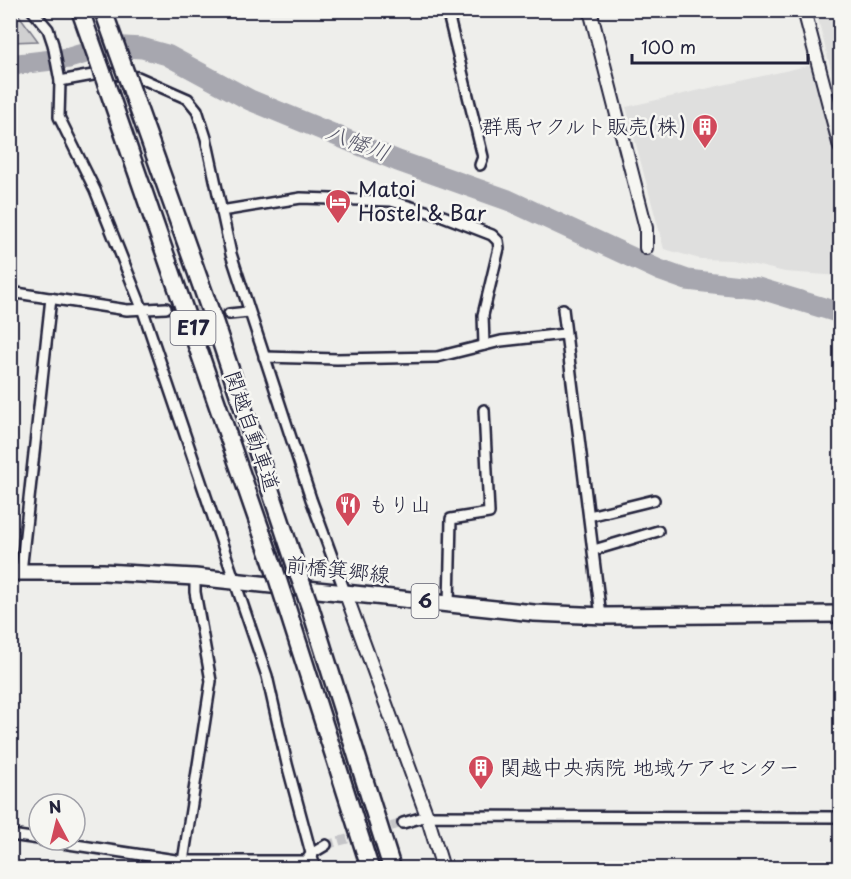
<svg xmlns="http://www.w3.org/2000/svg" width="851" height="879" viewBox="0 0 851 879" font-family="'Playpen Sans','Klee One',sans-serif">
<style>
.built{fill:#dfdfde}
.green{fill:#d0d0d1;stroke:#797986;stroke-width:1.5}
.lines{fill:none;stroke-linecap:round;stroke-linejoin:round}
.river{stroke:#a7a7af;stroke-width:21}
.minor-tunnel{stroke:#c5c5c8;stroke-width:9;stroke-dasharray:9 4.5;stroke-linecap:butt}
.minor-casing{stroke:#22223b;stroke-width:14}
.tertiary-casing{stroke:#22223b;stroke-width:16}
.primary-casing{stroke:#22223b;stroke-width:20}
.motorway-casing{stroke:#22223b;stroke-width:21}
.minor{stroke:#f6f6f2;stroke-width:9}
.tertiary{stroke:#f6f6f2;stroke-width:12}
.primary{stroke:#f6f6f2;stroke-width:15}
.motorway{stroke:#f6f6f2;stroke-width:16}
.motorway-bridge-casing{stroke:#22223b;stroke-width:21;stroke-linecap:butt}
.motorway-bridge{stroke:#f6f6f2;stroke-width:16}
.labels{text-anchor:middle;stroke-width:5;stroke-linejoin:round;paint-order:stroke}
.shield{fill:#f6f6f2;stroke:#626272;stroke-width:1.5}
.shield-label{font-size:20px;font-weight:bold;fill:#22223b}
.poi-label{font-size:21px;fill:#22223b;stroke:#f6f6f2;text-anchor:start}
.street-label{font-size:21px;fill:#22223b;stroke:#f6f6f2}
.water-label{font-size:22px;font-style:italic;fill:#575769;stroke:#f6f6f2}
</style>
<rect width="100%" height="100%" fill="#eeeeeb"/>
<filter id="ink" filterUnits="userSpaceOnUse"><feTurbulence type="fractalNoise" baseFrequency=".0167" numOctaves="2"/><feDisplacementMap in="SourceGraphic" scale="12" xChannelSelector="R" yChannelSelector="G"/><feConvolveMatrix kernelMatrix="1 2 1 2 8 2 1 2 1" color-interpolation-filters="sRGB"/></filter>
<g filter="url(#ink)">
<g class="built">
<path d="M816,11H840V105Z"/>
<path d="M811,65L840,175V276L785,272L733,260L700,259L664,249L626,107Z"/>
</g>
<path class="green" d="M16,11L38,41L11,42V12Z"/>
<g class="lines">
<path class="river" d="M10,65L69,58L109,46L142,48L167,55L250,100L398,161L508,200L659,270L687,280L758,288L840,313"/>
<g class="minor-tunnel">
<path d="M166,308L229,314"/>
<path d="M326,845L403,823"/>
</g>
<defs>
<g id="minor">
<path d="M32,10L48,29L53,44L60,81L59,117L95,190L142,308L267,676L287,764L315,868"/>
<path d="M447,10L483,157L480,165"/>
<path d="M60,81L104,73L138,77L188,99L197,110L206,138L231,254L311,499L345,592"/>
<path d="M221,211L301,198L391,201L443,216L492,235L498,241L499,248L483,315L484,345"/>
<path d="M10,292L127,310L166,308"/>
<path d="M563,309L601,616"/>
<path d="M229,314L249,312"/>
<path d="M264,357L337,359L437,357L501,341L564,334"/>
<path d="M589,516L654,500"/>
<path d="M594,550L658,531"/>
<path d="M21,572L51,298"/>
<path d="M449,604L451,519L489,513L484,410"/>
<path d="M403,823L427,816L840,817"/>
<path d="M10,835L39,839"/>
<path d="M42,840L182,861H306L311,854L326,845"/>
<path d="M182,868L211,681L195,592V577"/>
</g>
<g id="tertiary">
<path d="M590,10L646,228V248"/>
<path d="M804,10L840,147"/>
<path d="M345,592L427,816L443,868"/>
</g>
<path id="primary" d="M10,572H103L195,577L534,613L605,616L840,614"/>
<g id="motorway">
<path d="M107,86L275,571"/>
<path d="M132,91L215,324L298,573"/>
<path d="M286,605L370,868"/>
<path d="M310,607L392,868"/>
</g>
</defs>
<use href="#minor" class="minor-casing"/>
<use href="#tertiary" class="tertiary-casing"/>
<use href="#primary" class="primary-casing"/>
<use href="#motorway" class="motorway-casing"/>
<use href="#minor" class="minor"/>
<use href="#tertiary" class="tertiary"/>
<use href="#primary" class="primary"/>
<use href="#motorway" class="motorway"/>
<defs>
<g id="motorway-bridge">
<path d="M80,10L107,86"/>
<path d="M103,10L132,91"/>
<path d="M275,571L286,605"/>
<path d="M298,573L310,607"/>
</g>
</defs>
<use href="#motorway-bridge" class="motorway-bridge-casing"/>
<use href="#motorway-bridge" class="motorway-bridge"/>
</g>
</g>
<defs>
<symbol id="building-pin" viewBox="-11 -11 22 30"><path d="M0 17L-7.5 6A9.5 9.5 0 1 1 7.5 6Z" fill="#d1495b" stroke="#f6f6f2"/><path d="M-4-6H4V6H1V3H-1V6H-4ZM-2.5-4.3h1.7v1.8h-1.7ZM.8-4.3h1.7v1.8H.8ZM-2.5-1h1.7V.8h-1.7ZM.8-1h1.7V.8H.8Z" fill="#fff"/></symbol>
<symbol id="hotel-pin" viewBox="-11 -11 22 30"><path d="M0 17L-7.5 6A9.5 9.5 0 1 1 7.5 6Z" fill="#d1495b" stroke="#f6f6f2"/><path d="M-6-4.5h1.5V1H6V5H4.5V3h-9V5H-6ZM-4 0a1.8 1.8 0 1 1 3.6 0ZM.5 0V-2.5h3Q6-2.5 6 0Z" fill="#fff"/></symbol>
<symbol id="restaurant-pin" viewBox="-11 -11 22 30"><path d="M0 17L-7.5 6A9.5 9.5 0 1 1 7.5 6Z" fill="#d1495b" stroke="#f6f6f2"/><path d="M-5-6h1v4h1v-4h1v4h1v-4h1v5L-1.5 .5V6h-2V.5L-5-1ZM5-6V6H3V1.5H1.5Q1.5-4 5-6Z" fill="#fff"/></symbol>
</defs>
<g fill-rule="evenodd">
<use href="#building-pin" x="690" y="112" width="30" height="40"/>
<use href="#hotel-pin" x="323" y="187" width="30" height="40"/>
<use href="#restaurant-pin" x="333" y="490" width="30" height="40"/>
<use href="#building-pin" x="466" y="753" width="30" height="40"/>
</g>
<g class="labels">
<g class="shield">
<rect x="170.5" y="311" width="45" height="34" rx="4.5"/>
<rect x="411.5" y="584" width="27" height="34" rx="4.5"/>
</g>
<g class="shield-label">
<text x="193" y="335">E17</text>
<text x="425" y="608">6</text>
</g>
<g class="poi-label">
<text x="686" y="134" text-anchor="end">群馬ヤクルト販売(株)</text>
<text x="358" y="197">Matoi<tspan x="358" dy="24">Hostel &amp; Bar</tspan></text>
<text x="368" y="512">もり山</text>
<text x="500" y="775">関越中央病院 地域ケアセンター</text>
</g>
<g class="street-label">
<text transform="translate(252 431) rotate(71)" y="7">関越自動車道</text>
<text transform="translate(338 570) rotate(6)" y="7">前橋箕郷線</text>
</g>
<g class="water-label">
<text transform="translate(358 142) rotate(21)" y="8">八幡川</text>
</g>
</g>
<rect width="851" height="879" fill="none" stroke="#f6f6f2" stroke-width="36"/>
<rect x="18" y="18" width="815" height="843" fill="none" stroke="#22223b" stroke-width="2" filter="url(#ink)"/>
<g transform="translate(57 822) rotate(353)"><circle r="28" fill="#f6f6f2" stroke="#a1a1a9" stroke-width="1.5"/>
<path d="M0-4.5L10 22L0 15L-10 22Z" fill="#d1495b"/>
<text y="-9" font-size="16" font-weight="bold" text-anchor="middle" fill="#22223b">N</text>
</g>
<path d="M632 54v9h176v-9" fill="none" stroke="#22223b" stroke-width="3"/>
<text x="641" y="54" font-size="18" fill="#22223b" stroke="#f6f6f2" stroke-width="4.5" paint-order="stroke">100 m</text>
</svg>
